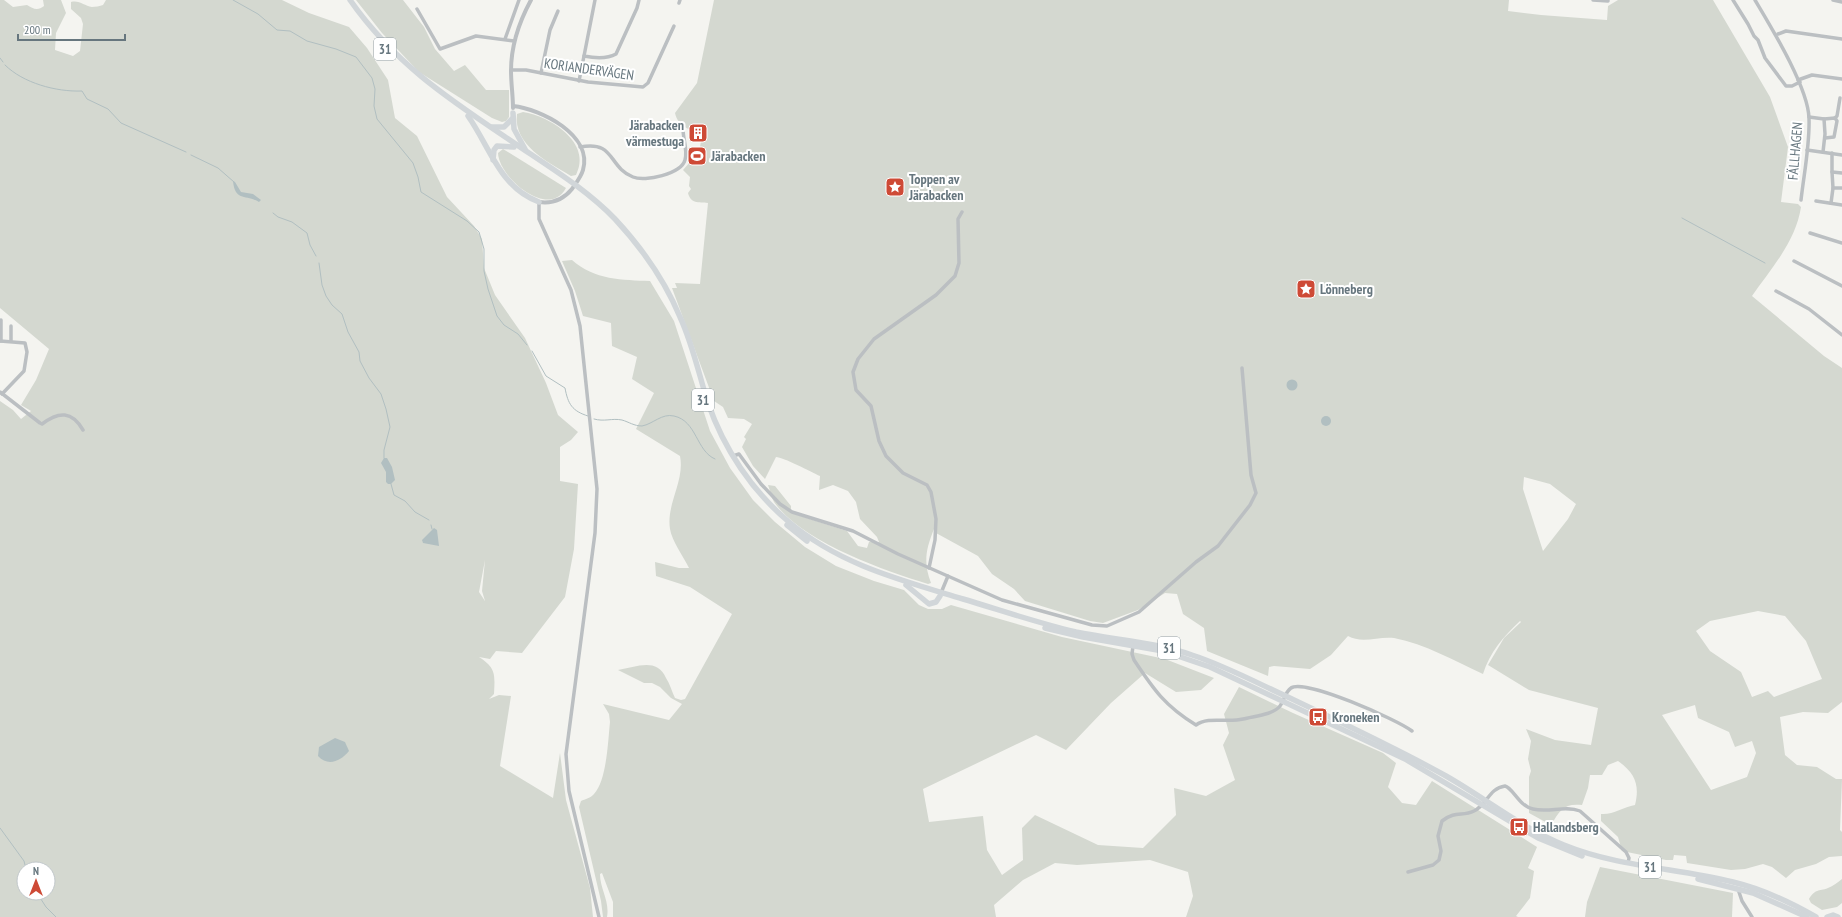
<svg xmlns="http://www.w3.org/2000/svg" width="1842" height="917" viewBox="0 0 1842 917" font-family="'PT Sans Narrow',sans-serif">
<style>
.green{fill:#d4d8d0;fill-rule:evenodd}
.water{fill:#b1bfc1}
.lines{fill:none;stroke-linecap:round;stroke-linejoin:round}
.stream{stroke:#b1bfc1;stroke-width:1}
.minor{stroke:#bbbfc2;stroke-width:3.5}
.tertiary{stroke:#bbbfc2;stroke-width:4}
.trunk{stroke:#d1d6d9;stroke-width:5.5}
.labels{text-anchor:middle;stroke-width:4;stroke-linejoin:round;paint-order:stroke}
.shield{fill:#fff;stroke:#949fa5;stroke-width:1}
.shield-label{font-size:13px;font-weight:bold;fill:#66767e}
.street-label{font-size:14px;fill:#66767e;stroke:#fff}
.poi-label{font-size:14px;font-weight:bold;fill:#66767e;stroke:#fff;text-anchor:start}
</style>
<rect width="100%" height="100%" fill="#f4f4f0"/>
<g class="green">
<path d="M0,0H4L13,7L27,5C33,9 38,11 44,6L43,0H61L66,13L56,33L55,50L73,56L80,51L83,24L81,18L71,9V2C80,0 84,6 92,7C95,7 100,6 103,5L106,0H282L309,13L349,27L367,48L388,80L395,118L417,136L447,197L474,226L482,239L484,268L495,295L525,338L546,383L558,415L578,432L571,440L560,447V481L578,484L574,549L565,597L522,653L496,651L490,659L479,657C496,668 495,674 494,694L489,699L499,695L511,696L500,766L553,798L560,753L566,800L590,888L593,917H0V401L13,410L21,419L31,411L21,405L36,380L49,349L0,308ZM485,560L482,591L485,601L479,592ZM24,869H48V893H24Z"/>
<path d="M356,0H403L424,27L435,49L454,71L465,65L486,90H509V117L506,121L502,122L492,118L419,72L382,33Z"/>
<path d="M714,0H1509L1508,11L1541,15L1607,20L1608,6L1618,0H1713L1770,97L1788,147L1781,202L1798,204L1801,207C1796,241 1771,269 1752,296L1824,356L1842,368V702L1828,713L1803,712L1780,717L1785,755L1797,765L1817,767L1836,779H1842L1840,830L1842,832V856L1829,857L1816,864L1795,870L1786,878L1772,867L1763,864L1745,869L1731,870L1687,863L1686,856L1674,855L1673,860H1666L1622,851L1618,837L1601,821V814C1613,815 1623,807 1635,805C1640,785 1635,773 1618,761L1608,765L1602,775H1590L1588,788L1582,805C1564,803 1560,810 1551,825L1529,813V777L1531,771L1528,759L1531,741L1526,729L1555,740L1591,745L1598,708L1529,690L1488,665L1504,638L1521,622L1520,621C1503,637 1490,652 1483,674C1455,661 1425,644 1394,638C1379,636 1362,644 1348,636L1331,655L1310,669L1274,666L1269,667L1268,676L1207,651L1204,628L1183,614L1177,594L1165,593L1138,610L1103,623L1090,621L1025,601L1014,589L992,574L978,556L936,533L934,529C926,549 923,562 931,583L928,584C883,570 802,542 774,502C771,497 770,490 768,485L775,486L791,506V513L847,531L858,546L867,548L869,542H879L877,537L860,519L856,502L848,491L833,485L819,490L820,476C811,472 783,457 776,457L765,479L753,466L742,447L746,439L744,437L752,424L744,419L728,418L723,407L714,401L672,288H677L675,283L700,284L708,203C698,202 691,204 688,193L691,189L689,186L690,177L683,170L690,162L691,153L697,156L699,154L702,134C690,130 678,127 675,113L697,83ZM1524,477L1550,484L1576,504L1568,519L1543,551L1523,489ZM1758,611L1785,616L1806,641L1822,679L1774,697L1768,691L1752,697L1741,672L1710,651L1696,631L1710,621ZM1695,705L1698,718L1729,732L1735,747L1752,741L1756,753L1747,777L1711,790L1662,715Z"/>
<path d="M523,112C550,116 593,143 576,175L571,176C548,162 513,145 517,114Z"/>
<path d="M503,149L566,188C549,220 499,178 498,153Z"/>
<path d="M572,260C594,280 623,280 650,281L674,321L710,431L730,468L753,500L775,522L805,547L836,566L874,581L904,590L919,605L928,609H942L951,605L1062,637L1165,659L1214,678L1201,690L1176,692L1145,673L1111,703L1066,750L1036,735L923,789L929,822L983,816L987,850L1002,875L1023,860L1022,828L1035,815L1098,845L1143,848L1176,815L1174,788L1206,796L1235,780L1223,745L1229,733L1224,714L1239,687L1293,713L1383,753L1396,763L1388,787L1402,803L1416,805L1432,781L1537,847L1528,868L1534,871L1530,898L1516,916L1518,917H1186L1193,896L1188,872L1150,860L1077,865L1055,863L1023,880L994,905L996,917H613V902L602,873L600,874C600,889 610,901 607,917H603L601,901L579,807L581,801C585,799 591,798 594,794C607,780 608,740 610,722L609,714L603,704L669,720L682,704L671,698L660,687L652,683H644L618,670C636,667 657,657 666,678C670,684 672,692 675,698L681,700L685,699L732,614L690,587L656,576L655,562L679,568H689C683,556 672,541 670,529C666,504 685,481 680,456L636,429L654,393L632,379L637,357L612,346L611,323L583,316L575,291L562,261Z"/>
<path d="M1600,867L1733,893L1732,917H1585L1587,902Z"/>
<path d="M1842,879V903L1837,907L1822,910L1811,903L1809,899C1816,888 1818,892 1828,888C1833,886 1838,882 1842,879Z"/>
</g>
<g class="water">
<path d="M233,181L235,182L241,192L253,194L261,200L259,202C246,194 235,202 233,181Z"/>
<circle cx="1292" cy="385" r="5.5"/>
<circle cx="1326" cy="421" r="5"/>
<path d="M384,458H387L392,467L395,480L391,484H388L386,482V472L381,463Z"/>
<path d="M434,528L437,530L439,546L423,543L422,540Z"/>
<path d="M335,738L345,742L349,751C341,761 328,767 318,756L319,747Z"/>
</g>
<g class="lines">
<g class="stream">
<path d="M233,0L258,14L277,30L290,31L307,41L336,49L356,57L372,78L375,89L374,106L377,119L413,163L418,177L421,192L467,221L479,232L484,249V271L488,289L497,316L504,325L518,334L527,345"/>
<path d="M0,58L3,62"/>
<path d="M5,65C23,83 56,92 82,91L87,99L108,109L121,123L186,152"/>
<path d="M191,155L218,168L234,182"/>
<path d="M273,213L278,217L292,222L307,233L310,245L316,256"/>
<path d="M1682,218L1765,263"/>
<path d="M319,263L322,285L326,296L332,305L342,314L348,332L359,352L360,361L369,378L381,394L386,409L390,427L384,450V458"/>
<path d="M532,351L546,376L565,388C568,404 572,411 588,416"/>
<path d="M594,419C604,422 612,418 622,420C629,422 634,426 642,426C653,424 662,413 674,416C697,421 696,451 715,459"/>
<path d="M391,484L394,495L405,501L415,512L429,520"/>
<path d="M431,525L432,529"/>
<path d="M0,828L24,861L26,869"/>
<path d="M37,893L46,907L56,917"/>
</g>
<g class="minor">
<path d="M595,0L584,56C594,58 607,59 616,54L637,8L639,0"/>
<path d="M1593,0L1608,1"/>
<path d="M1733,0L1748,24L1754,36L1758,40L1765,58L1786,86H1792L1800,82"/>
<path d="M1755,0C1771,27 1808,87 1809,118C1810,145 1804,173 1801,200"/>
<path d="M1833,0L1842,2"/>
<path d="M679,3L680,0"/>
<path d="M417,9L440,49L476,36L514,41"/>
<path d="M1778,34L1786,31L1842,39"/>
<path d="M505,39L519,0"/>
<path d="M511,70H526L588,82L643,87L648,83L674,26"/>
<path d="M541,73L550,30L558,11"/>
<path d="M1798,80L1812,75L1842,79"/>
<path d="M579,81L584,56"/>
<path d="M1809,117L1824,119L1825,134L1823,152"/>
<path d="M1835,118L1837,116L1840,98"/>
<path d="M1824,119L1835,118L1837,121L1834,137L1825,138"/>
<path d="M580,147C615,140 608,167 633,177C645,182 681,174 685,160C688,151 683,139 683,129"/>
<path d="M1807,150L1842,155"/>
<path d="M1832,172V153"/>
<path d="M1833,188H1842"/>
<path d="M1816,201L1842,205"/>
<path d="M539,202V219L571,290L580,326L597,489L595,533L566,754L569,791L599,917"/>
<path d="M1831,203L1833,188L1832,172L1842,173"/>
<path d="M1810,233L1842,243"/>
<path d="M1794,261L1842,286"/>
<path d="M1776,291L1809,309L1842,335"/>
<path d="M0,341L25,343L27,352L24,371L2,394"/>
<path d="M1,341V320"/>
<path d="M11,341V326"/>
<path d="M0,392L40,423L42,424C59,411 72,411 83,430"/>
<path d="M733,456L739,454L761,484L780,504L792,512L853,531L898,554L1002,600L1092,625L1107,626L1139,612L1196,562L1218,546L1250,505L1256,493L1251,475L1242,368"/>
<path d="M929,568L935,540L936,519L931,492L927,485L903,473L886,456L879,441L871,406L856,390L853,372L858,359L874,339L936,295L955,276L959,263L958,219L962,212"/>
<path d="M941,593L948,576"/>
<path d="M1133,646L1132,654L1134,660C1154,690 1165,706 1196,725C1208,716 1228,723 1243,719C1254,716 1273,715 1280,706C1284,701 1285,692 1291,688C1304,678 1398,720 1412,731"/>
<path d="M1408,872L1433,865L1439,860L1441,851L1438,836L1442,821C1456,810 1462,817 1474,811C1487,805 1489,788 1505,786C1513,788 1519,806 1533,809C1549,813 1565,805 1580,811L1626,852L1629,858L1628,863"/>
<path d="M1738,889L1742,901L1752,917"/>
</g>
<g class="tertiary">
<path d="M513,106C541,109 593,135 583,170C581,177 576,183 572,189C563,200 553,204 539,202"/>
<path d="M513,108C513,96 511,83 511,71C511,46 519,22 531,0"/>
</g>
<g class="trunk">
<path d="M350,0C399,70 460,106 529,153C559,173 590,193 615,219C642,248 665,281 680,317C693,345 699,375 708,403C724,449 752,491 789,522C840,565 901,580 963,599C1000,610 1038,623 1076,632C1115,640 1155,642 1192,655C1226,666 1259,684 1292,699C1344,724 1396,748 1446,776C1485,798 1523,829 1564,845C1618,867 1677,868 1733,882C1762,889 1790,902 1816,917"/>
<path d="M513,113L514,129L525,149"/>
<path d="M468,116C490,147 500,188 539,202"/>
<path d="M492,127H504L512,119"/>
<path d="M493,160L494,150L497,146L514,147"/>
<path d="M787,525L807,541"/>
<path d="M906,585L929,604L936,602L940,596"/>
<path d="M1045,628L1083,637L1163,651L1210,667L1405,759L1538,838L1582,856"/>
<path d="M1698,879L1753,893L1807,917"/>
<path d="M1827,917L1833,915L1838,917"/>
</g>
</g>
<defs>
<symbol id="building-square" viewBox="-11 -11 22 22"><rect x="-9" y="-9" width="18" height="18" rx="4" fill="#ce4a36" stroke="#fff"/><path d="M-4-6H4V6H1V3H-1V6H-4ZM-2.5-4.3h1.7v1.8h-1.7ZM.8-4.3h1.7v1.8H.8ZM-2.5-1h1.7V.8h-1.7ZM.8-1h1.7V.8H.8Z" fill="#fff"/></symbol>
<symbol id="stadium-square" viewBox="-11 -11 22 22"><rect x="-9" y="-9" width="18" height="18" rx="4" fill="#ce4a36" stroke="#fff"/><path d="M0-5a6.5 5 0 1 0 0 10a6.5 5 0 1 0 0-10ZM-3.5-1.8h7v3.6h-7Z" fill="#fff"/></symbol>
<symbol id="sight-square" viewBox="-11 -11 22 22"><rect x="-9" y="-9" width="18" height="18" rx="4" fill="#ce4a36" stroke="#fff"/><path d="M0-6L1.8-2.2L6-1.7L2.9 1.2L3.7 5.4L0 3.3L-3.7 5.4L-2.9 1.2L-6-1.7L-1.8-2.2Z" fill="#fff"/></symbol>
<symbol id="bus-square" viewBox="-11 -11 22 22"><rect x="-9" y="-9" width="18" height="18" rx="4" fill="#ce4a36" stroke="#fff"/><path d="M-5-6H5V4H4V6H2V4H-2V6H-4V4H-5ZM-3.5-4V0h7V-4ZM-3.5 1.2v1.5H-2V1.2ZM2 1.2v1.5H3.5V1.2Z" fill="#fff"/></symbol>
</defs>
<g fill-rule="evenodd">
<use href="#building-square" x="687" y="122" width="22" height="22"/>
<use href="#stadium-square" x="686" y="145" width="22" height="22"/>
<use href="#sight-square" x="884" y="176" width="22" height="22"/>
<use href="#sight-square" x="1295" y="278" width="22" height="22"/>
<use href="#bus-square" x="1307" y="706" width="22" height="22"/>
<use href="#bus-square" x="1508" y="816" width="22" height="22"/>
</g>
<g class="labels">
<g class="shield">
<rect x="374" y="38" width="22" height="22" rx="3"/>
<rect x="692" y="389" width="22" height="22" rx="3"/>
<rect x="1158" y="637" width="22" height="22" rx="3"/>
<rect x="1639" y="856" width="22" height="22" rx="3"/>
</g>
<g class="shield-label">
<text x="385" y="54">31</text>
<text x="703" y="405">31</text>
<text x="1169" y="653">31</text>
<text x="1650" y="872">31</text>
</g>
<g class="street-label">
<text transform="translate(589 69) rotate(8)" y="5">KORIANDERVÄGEN</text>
<text transform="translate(1795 151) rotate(-85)" y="5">FÄLLHAGEN</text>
</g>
<g class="poi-label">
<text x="684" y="130" text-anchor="end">Järabacken<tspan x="684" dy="16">värmestuga</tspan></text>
<text x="711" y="161">Järabacken</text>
<text x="909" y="184">Toppen av<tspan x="909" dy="16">Järabacken</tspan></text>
<text x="1320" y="294">Lönneberg</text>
<text x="1332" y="722">Kroneken</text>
<text x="1533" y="832">Hallandsberg</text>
</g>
</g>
<g transform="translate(36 881)"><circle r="19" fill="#ffffff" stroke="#c2c8cb"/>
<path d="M0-3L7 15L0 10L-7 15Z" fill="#ce4a36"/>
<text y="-6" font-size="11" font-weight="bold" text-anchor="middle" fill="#66767e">N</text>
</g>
<path d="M18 34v6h107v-6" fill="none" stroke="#66767e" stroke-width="2"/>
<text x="24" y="34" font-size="12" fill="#66767e" stroke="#ffffff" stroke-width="3" paint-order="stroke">200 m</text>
</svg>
